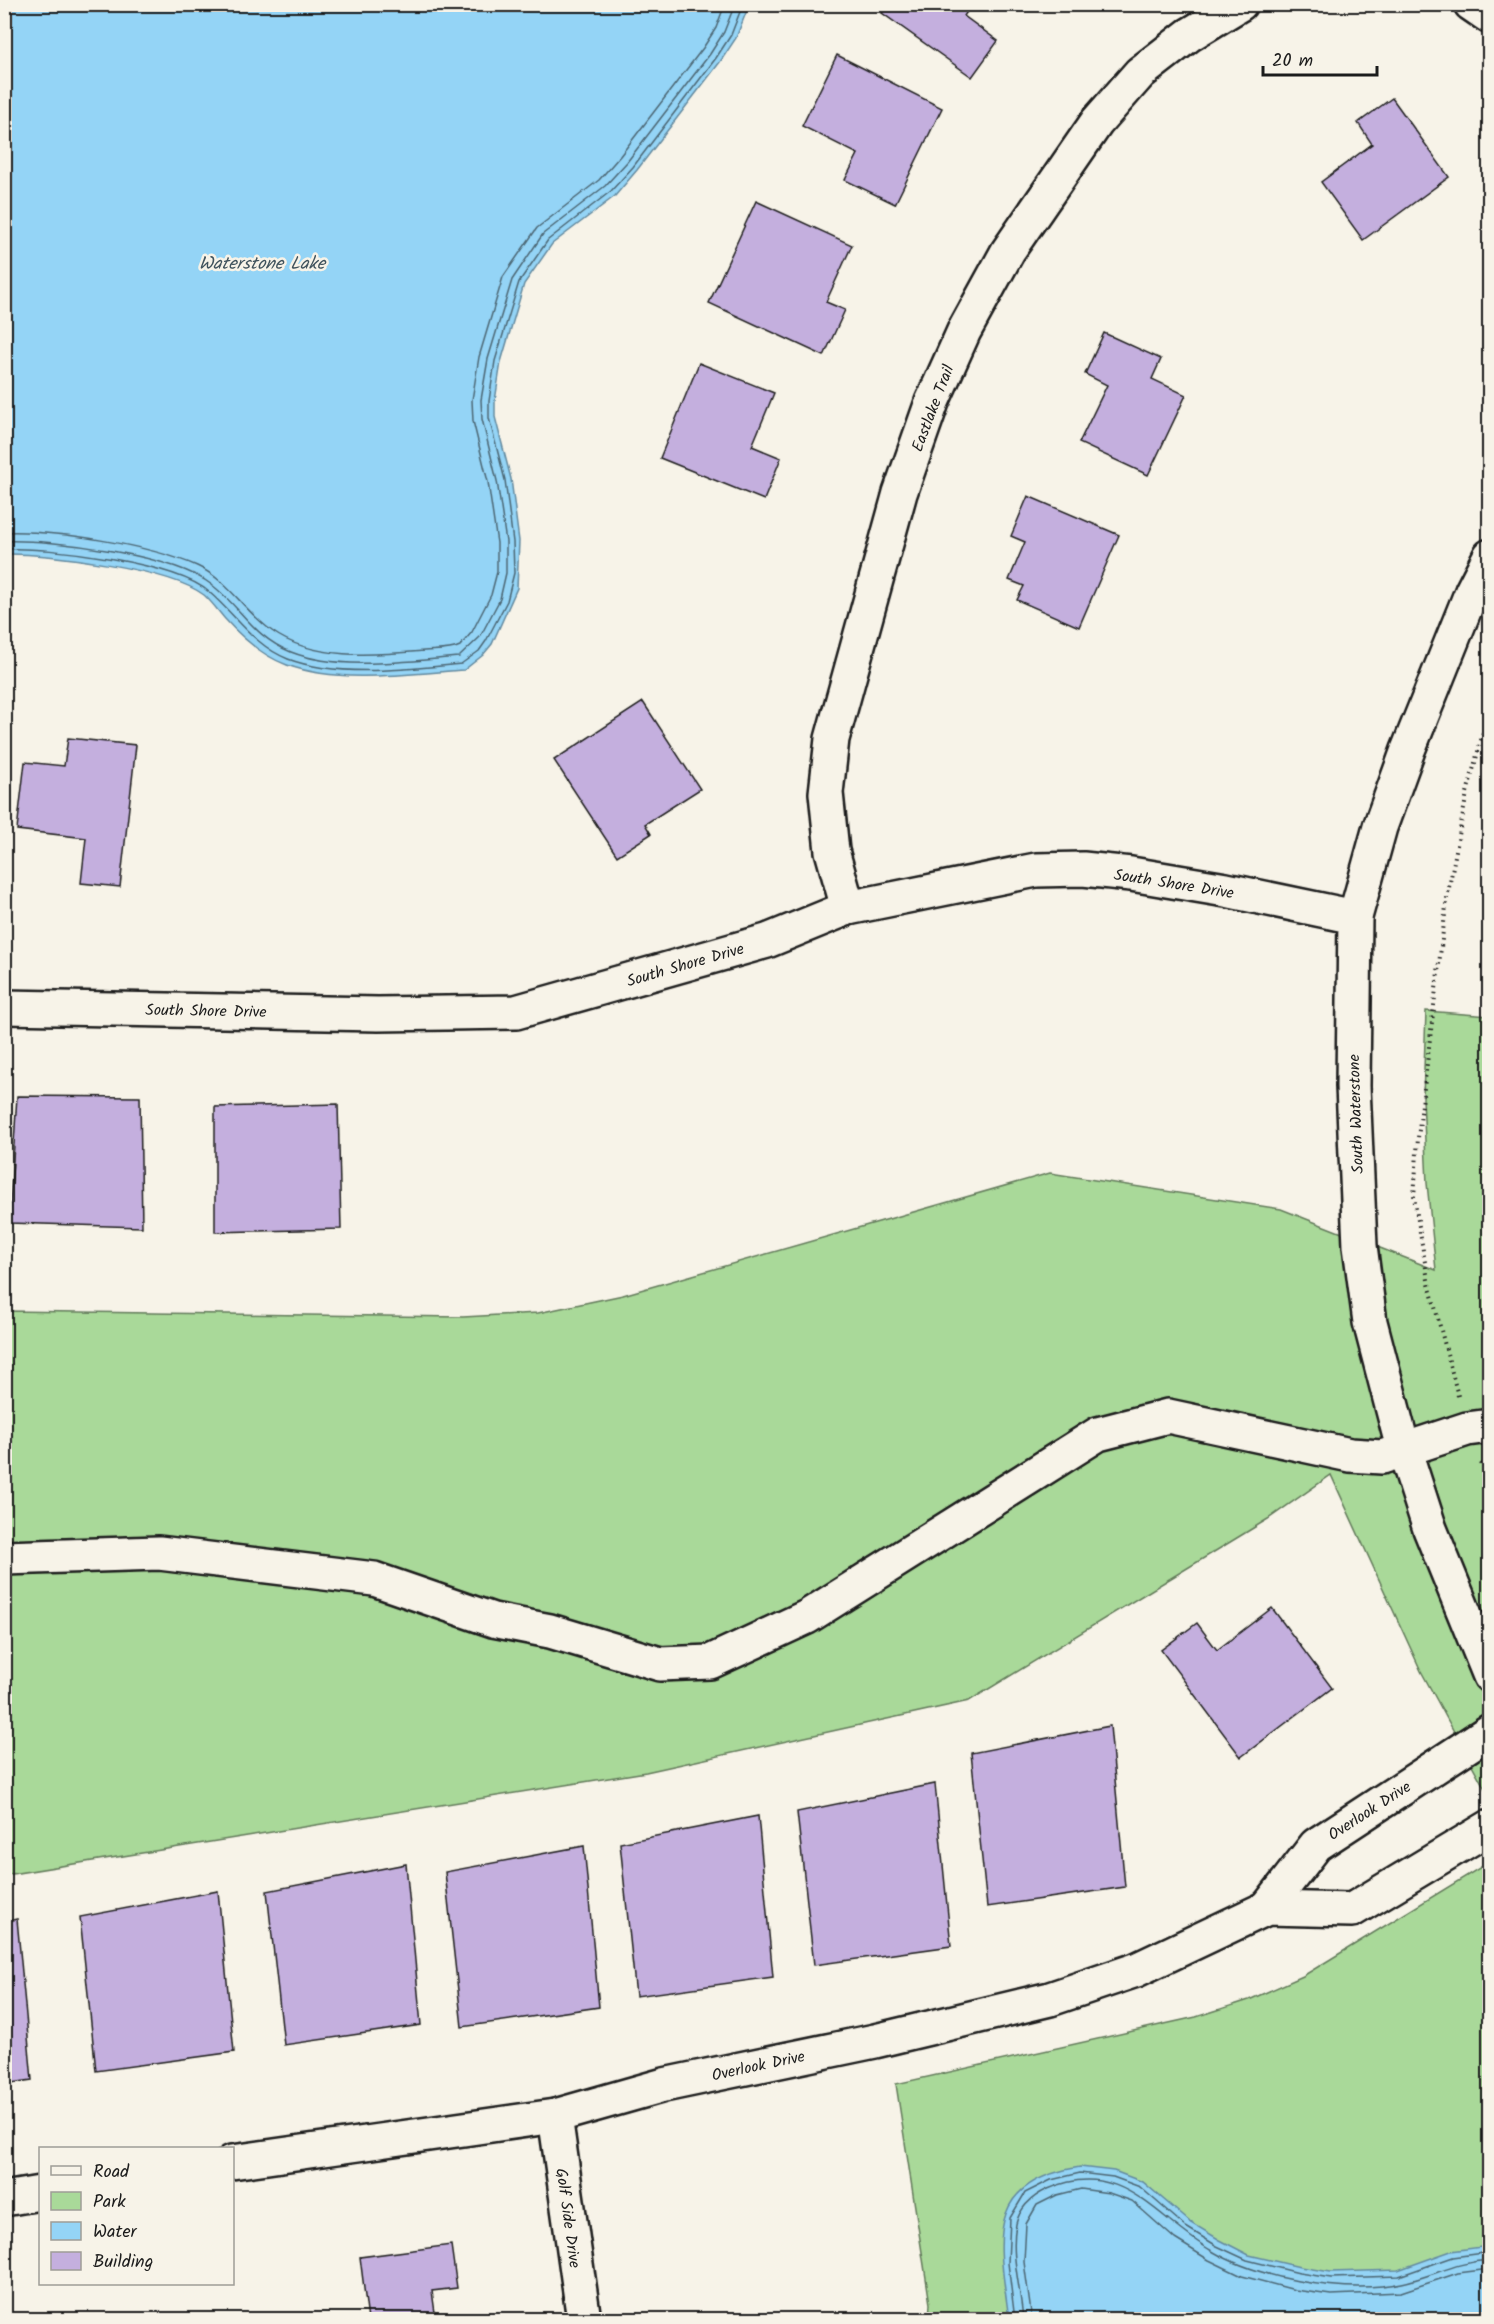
<svg xmlns="http://www.w3.org/2000/svg" width="1494" height="2324" viewBox="0 0 1494 2324" font-family="Kalam,sans-serif">
<style>
.green{fill:#a9d999;stroke:#627a5a;stroke-width:1.5}
.water{fill:#94d4f6;stroke:#648a9f;stroke-width:1.5}
.lines{fill:none;stroke-linecap:round;stroke-linejoin:round}
.shore{stroke:#4c6673;stroke-width:1.5}
.building{fill:#c4afde;stroke:#1c1c1c;stroke-width:1.5}
.minor-casing{stroke:#1c1c1c;stroke-width:38}
.path{stroke:#1c1c1c;stroke-width:4;stroke-dasharray:1.5 4.5;stroke-linecap:butt}
.minor{stroke:#f7f3e8;stroke-width:33}
.labels{text-anchor:middle;stroke-width:5;stroke-linejoin:round;paint-order:stroke}
.street-label{font-size:16px;fill:#1c1c1c;stroke:#f7f3e8}
.water-label{font-size:18px;font-style:italic;fill:#40535d;stroke:#f7f3e8}
</style>
<rect width="100%" height="100%" fill="#f7f3e8"/>
<filter id="ink" filterUnits="userSpaceOnUse"><feTurbulence type="fractalNoise" baseFrequency=".0167" numOctaves="2"/><feDisplacementMap in="SourceGraphic" scale="12" xChannelSelector="R" yChannelSelector="G"/><feConvolveMatrix kernelMatrix="1 2 1 2 8 2 1 2 1" color-interpolation-filters="sRGB"/></filter>
<g filter="url(#ink)">
<g class="green">
<path d="M1426,1011L1489,1016V1796L1421,1671L1331,1475L1268,1519L969,1701L646,1772L5,1875V1311L463,1317L538,1313L623,1295L1050,1173L1281,1209L1436,1270L1427,1183L1423,1098Z"/>
<path d="M1489,1862V2319H929L930,2304L896,2084L1196,2017L1249,2000L1303,1976Z"/>
</g>
<g class="water">
<path d="M4,5H749L736,38L720,62L637,170L615,196L552,244L524,284L501,362L495,401V417L511,479L519,541L517,588L492,644L483,655L464,670C409,674 339,684 287,665C263,656 242,638 225,619C218,611 212,602 204,595C170,569 48,553 5,554Z"/>
<path d="M1080,2167L1114,2171L1143,2182L1190,2222L1220,2240L1249,2255L1300,2267L1331,2272L1398,2270L1451,2251L1489,2246V2319H1009C999,2242 982,2183 1080,2167Z"/>
</g>
<g class="lines">
<g class="shore">
<path d="M4,532C56,530 150,545 197,566C228,580 245,612 272,631C313,661 376,655 424,651C435,650 450,651 460,646L472,632L491,595L497,572V543L488,482L473,421L472,400L479,357L503,277L537,228L599,180L620,156L703,48L716,28L725,4"/>
<path d="M4,541C53,539 174,555 212,585C241,607 253,637 291,652C339,671 408,661 459,657L480,637L500,599L506,573V542L497,481L482,419L481,400L488,359L512,280L543,234L605,186L627,162L710,54L724,32L735,4"/>
<path d="M4,549C48,546 176,563 209,592C236,615 253,645 288,659C338,678 409,669 461,664L479,651L486,641L507,601L514,573L513,542L505,480L489,418V401L495,361L519,282L548,240L611,191L633,167L716,58L731,35L743,4"/>
<path d="M1015,2320L1008,2263L1010,2218L1025,2193L1051,2180L1080,2173L1113,2177L1140,2187L1186,2227L1217,2246L1247,2260L1299,2273L1331,2278L1399,2276L1453,2257L1490,2252"/>
<path d="M1023,2320C1021,2288 1010,2256 1016,2224C1020,2206 1033,2196 1048,2189C1121,2156 1157,2220 1212,2251C1239,2267 1268,2275 1298,2281C1331,2287 1369,2290 1402,2283C1434,2276 1455,2262 1490,2260"/>
<path d="M1032,2320L1024,2262L1026,2224L1037,2205L1057,2195L1081,2189L1109,2193L1132,2201L1175,2239L1209,2260L1242,2276L1295,2290L1331,2295L1401,2292L1458,2273L1490,2269"/>
</g>
</g>
<g class="building">
<path d="M888,4H972L964,16L998,41L972,77L882,13Z"/>
<path d="M837,55L942,108L895,204L845,180L858,154L802,126Z"/>
<path d="M1392,98L1449,177L1363,240L1321,182L1372,144L1358,123Z"/>
<path d="M756,201L852,245L826,302L845,310L824,356L709,303Z"/>
<path d="M1104,333L1161,359L1152,379L1186,395L1148,475L1079,443L1107,385L1085,374Z"/>
<path d="M699,363L774,393L752,446L781,458L764,500L660,458Z"/>
<path d="M1028,496L1119,535L1079,627L1017,600L1024,586L1009,580L1025,542L1011,536Z"/>
<path d="M643,702L700,789L645,824L651,834L617,856L554,760Z"/>
<path d="M68,738L136,745L120,887L81,883L86,838L17,830L25,762L64,766Z"/>
<path d="M17,1096L140,1097L142,1227L9,1223Z"/>
<path d="M338,1104L341,1229L215,1232V1107Z"/>
<path d="M1272,1608L1332,1688L1241,1757L1161,1650L1197,1623L1217,1650Z"/>
<path d="M1110,1726L1125,1887L987,1907L971,1753Z"/>
<path d="M935,1784L951,1946L814,1965L797,1812Z"/>
<path d="M758,1816L773,1977L636,1996L620,1843Z"/>
<path d="M584,1846L599,2007L462,2027L445,1872Z"/>
<path d="M406,1864L421,2025L284,2045L267,1891Z"/>
<path d="M218,1891L234,2052L96,2071L80,1917Z"/>
<path d="M17,1919L32,2080L4,2084V1922Z"/>
<path d="M451,2245L457,2288L432,2291L436,2320H368L360,2257Z"/>
</g>
<g class="lines">
<defs>
<g id="minor">
<path d="M1471,4L1490,17"/>
<path d="M1490,556L1472,591L1408,750L1380,827L1355,917L1353,1086L1360,1246L1370,1322L1399,1433L1430,1529L1490,1676"/>
<path d="M848,908L832,851L826,793L832,739L900,493L932,402L964,331L1008,251L1097,122L1140,73L1189,35L1240,4"/>
<path d="M4,1007L378,1014L516,1012L767,941L848,908L1036,870L1083,869L1131,874L1226,890L1355,917"/>
<path d="M4,1558L159,1553L374,1579L493,1620L550,1631L660,1664L710,1662L807,1617L1098,1434L1168,1416L1350,1455L1382,1457L1467,1429L1490,1426"/>
<path d="M1267,1908L1316,1845L1490,1731"/>
<path d="M555,2116L584,2320"/>
<path d="M232,2162L555,2116L664,2085L875,2041L1050,1999L1136,1970L1267,1908L1352,1910L1490,1827"/>
<path d="M4,2199L40,2193"/>
</g>
</defs>
<use href="#minor" class="minor-casing"/>
<g class="path">
<path d="M1458,1396L1428,1280L1414,1197L1418,1138L1447,898L1467,793L1490,706"/>
<path d="M1481,1463L1490,1481"/>
</g>
<use href="#minor" class="minor"/>
</g>
</g>
<g class="labels">
<g class="street-label">
<text transform="translate(932 408) rotate(-69)" y="6">Eastlake Trail</text>
<text transform="translate(1174 883) rotate(9)" y="6">South Shore Drive</text>
<text transform="translate(685 964) rotate(-16)" y="6">South Shore Drive</text>
<text transform="translate(206 1010) rotate(1)" y="6">South Shore Drive</text>
<text transform="translate(1355 1114) rotate(-92)" y="6">South Waterstone</text>
<text transform="translate(1369 1810) rotate(-33)" y="6">Overlook Drive</text>
<text transform="translate(758 2065) rotate(-12)" y="6">Overlook Drive</text>
<text transform="translate(569 2218) rotate(82)" y="6">Golf Side Drive</text>
</g>
<g class="water-label">
<text x="262" y="269">Waterstone Lake</text>
</g>
</g>
<rect width="1494" height="2324" fill="none" stroke="#f7f3e8" stroke-width="24"/>
<rect x="12" y="12" width="1470" height="2300" fill="none" stroke="#1c1c1c" stroke-width="2" filter="url(#ink)"/>
<rect x="39" y="2147" width="195" height="138" fill="#f7f3e8" stroke="#9f9d96" stroke-width="1.5"/>
<rect x="51" y="2166" width="30" height="9" fill="#f7f3e8" stroke="#9f9d96" stroke-width="1.5"/>
<text x="93" y="2177" font-size="18" fill="#1c1c1c">Road</text>
<rect x="51" y="2192" width="30" height="18" fill="#a9d999" stroke="#9f9d96" stroke-width="1.5"/>
<text x="93" y="2207" font-size="18" fill="#1c1c1c">Park</text>
<rect x="51" y="2222" width="30" height="18" fill="#94d4f6" stroke="#9f9d96" stroke-width="1.5"/>
<text x="93" y="2237" font-size="18" fill="#1c1c1c">Water</text>
<rect x="51" y="2252" width="30" height="18" fill="#c4afde" stroke="#9f9d96" stroke-width="1.5"/>
<text x="93" y="2267" font-size="18" fill="#1c1c1c">Building</text>
<path d="M1263 66v9h114v-9" fill="none" stroke="#1c1c1c" stroke-width="3"/>
<text x="1272" y="66" font-size="18" fill="#1c1c1c" stroke="#f7f3e8" stroke-width="4.5" paint-order="stroke">20 m</text>
</svg>
